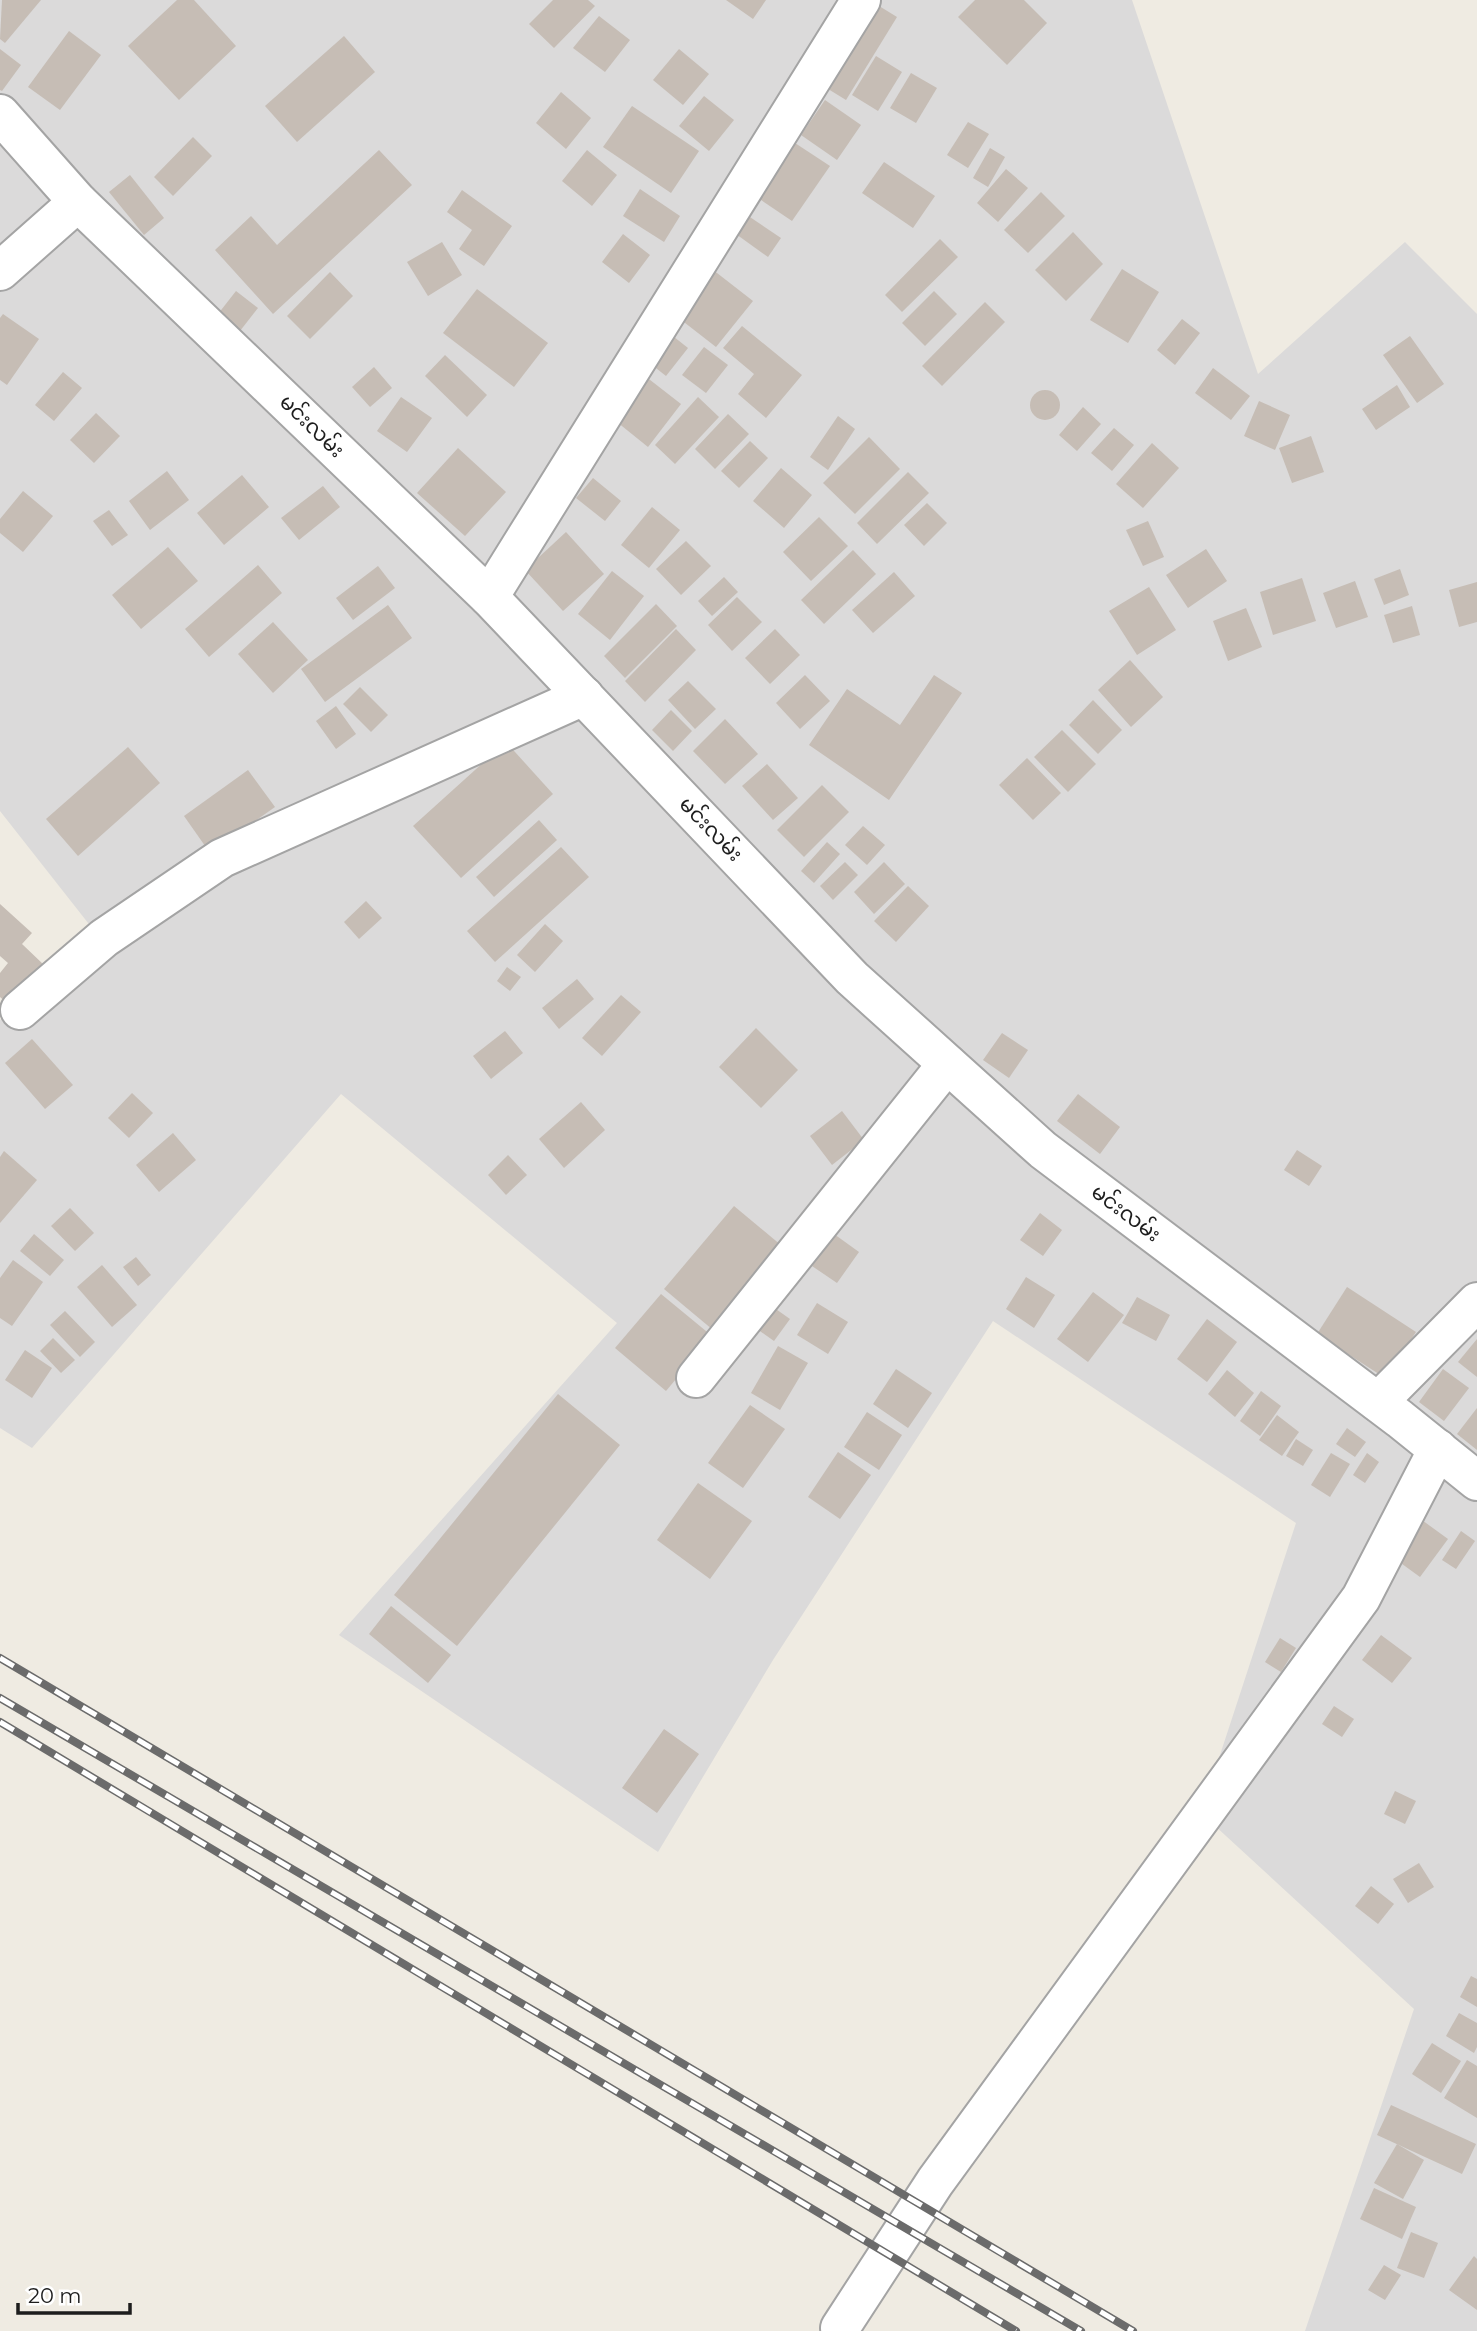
<svg xmlns="http://www.w3.org/2000/svg" width="1477" height="2331" viewBox="0 0 1477 2331" font-family="Montserrat,'Noto Sans Myanmar',sans-serif">
<style>
.residential{fill:#dbdada}
.building{fill:#c6bdb5}
.lines{fill:none;stroke-linecap:round;stroke-linejoin:round}
.minor-casing{stroke:#a4a4a4;stroke-width:42}
.minor{stroke:#fff;stroke-width:38}
.rail-casing{stroke:#6b6b6b;stroke-width:8}
.rail{stroke:#fff;stroke-width:5;stroke-dasharray:16;stroke-linecap:butt}
.labels{text-anchor:middle;stroke-width:6;stroke-linejoin:round;paint-order:stroke}
.street-label{font-size:21px;fill:#1d1d1d;stroke:#fff}
</style>
<rect width="100%" height="100%" fill="#efebe2"/>
<path class="residential" d="M0,0H1132L1258,374L1405,242L1477,314V2331H1305L1414,2009L1201,1813L1296,1523L993,1321L773,1660L658,1852L339,1635L617,1323L341,1094L32,1448L0,1428V1020L92,928L0,811Z"/>
<g class="building">
<path d="M2,0H41L5,43L0,39Z"/>
<path d="M177,0H194L236,46L179,100L128,46Z"/>
<path d="M553,0H588L595,6L554,48L529,24Z"/>
<path d="M726,0H766L753,19Z"/>
<path d="M975,0H1024L1047,23L1007,65L958,17Z"/>
<path d="M871,1L897,17L846,100L820,84Z"/>
<path d="M599,16L630,40L605,72L573,48Z"/>
<path d="M69,31L101,55L60,110L28,87Z"/>
<path d="M344,36L375,72L297,142L265,106Z"/>
<path d="M0,49L21,65L2,91L0,90Z"/>
<path d="M679,49L709,74L683,105L653,80Z"/>
<path d="M876,56L902,72L878,111L852,95Z"/>
<path d="M911,73L937,88L916,123L890,108Z"/>
<path d="M561,92L591,118L566,149L536,123Z"/>
<path d="M704,96L734,120L709,151L679,126Z"/>
<path d="M825,100L861,125L837,160L801,135Z"/>
<path d="M632,106L699,151L671,193L603,147Z"/>
<path d="M968,122L989,134L968,168L947,155Z"/>
<path d="M193,137L212,156L173,196L154,177Z"/>
<path d="M795,143L830,166L792,221L758,198Z"/>
<path d="M990,148L1005,157L988,187L973,178Z"/>
<path d="M379,150L412,185L273,314L215,250L251,216L277,245Z"/>
<path d="M587,150L617,175L592,206L562,181Z"/>
<path d="M884,162L935,196L913,228L862,193Z"/>
<path d="M1006,169L1028,188L998,222L977,203Z"/>
<path d="M130,175L164,218L144,235L109,192Z"/>
<path d="M640,189L680,216L664,242L623,216Z"/>
<path d="M462,190L512,226L484,266L459,249L472,230L447,212Z"/>
<path d="M1041,192L1065,216L1028,253L1004,230Z"/>
<path d="M741,211L781,238L768,257L729,229Z"/>
<path d="M1073,232L1103,264L1066,301L1035,270Z"/>
<path d="M623,234L650,255L629,283L602,262Z"/>
<path d="M940,239L958,257L902,312L885,295Z"/>
<path d="M442,242L462,275L428,296L407,262Z"/>
<path d="M708,266L753,301L716,347L671,312Z"/>
<path d="M1122,269L1159,292L1128,343L1090,320Z"/>
<path d="M330,272L353,296L310,339L287,316Z"/>
<path d="M477,289L548,343L514,387L443,333Z"/>
<path d="M236,291L258,308L240,331L218,314Z"/>
<path d="M934,291L957,314L925,346L902,323Z"/>
<path d="M985,302L1005,322L942,386L922,366Z"/>
<path d="M3,314L39,339L7,385L0,380V318Z"/>
<path d="M1182,319L1200,333L1175,365L1157,350Z"/>
<path d="M742,326L802,375L766,418L738,394L754,374L723,348Z"/>
<path d="M664,329L688,348L666,376L642,357Z"/>
<path d="M1410,336L1444,384L1417,403L1383,355Z"/>
<path d="M704,347L728,365L706,393L682,375Z"/>
<path d="M445,355L487,395L467,417L425,376Z"/>
<path d="M374,367L392,388L370,407L352,387Z"/>
<path d="M1213,368L1250,396L1231,420L1195,393Z"/>
<path d="M63,372L82,388L54,421L35,405Z"/>
<path d="M645,376L681,404L648,447L612,418Z"/>
<path d="M1397,385L1410,407L1376,430L1362,409Z"/>
<circle cx="1045" cy="405" r="15"/>
<path d="M401,397L432,418L407,452L377,431Z"/>
<path d="M698,397L719,417L675,464L655,445Z"/>
<path d="M1259,401L1290,415L1275,450L1244,436Z"/>
<path d="M1083,407L1101,424L1077,451L1059,435Z"/>
<path d="M96,413L120,436L94,463L70,440Z"/>
<path d="M728,414L749,434L715,469L695,449Z"/>
<path d="M838,416L855,429L828,470L810,457Z"/>
<path d="M1114,428L1134,445L1112,471L1091,453Z"/>
<path d="M1311,436L1324,472L1292,483L1279,448Z"/>
<path d="M869,437L900,469L855,514L823,483Z"/>
<path d="M750,441L768,458L739,488L721,471Z"/>
<path d="M1152,443L1179,468L1143,508L1116,484Z"/>
<path d="M458,448L506,492L465,536L417,493Z"/>
<path d="M781,468L812,495L784,528L753,501Z"/>
<path d="M167,471L189,500L150,530L129,501Z"/>
<path d="M908,472L929,493L877,544L857,523Z"/>
<path d="M242,475L269,507L224,545L197,513Z"/>
<path d="M593,478L621,501L605,521L576,498Z"/>
<path d="M323,486L340,507L299,540L281,518Z"/>
<path d="M23,491L53,516L23,552L0,533V519Z"/>
<path d="M927,503L947,523L924,546L904,525Z"/>
<path d="M652,507L680,530L649,568L621,545Z"/>
<path d="M109,510L128,535L112,546L93,521Z"/>
<path d="M819,517L848,546L811,581L783,552Z"/>
<path d="M1148,521L1164,557L1143,566L1126,530Z"/>
<path d="M566,532L604,574L563,611L525,570Z"/>
<path d="M686,541L711,566L681,595L656,569Z"/>
<path d="M168,547L198,581L141,629L112,595Z"/>
<path d="M1206,549L1227,581L1188,608L1166,575Z"/>
<path d="M853,550L876,574L824,624L801,600Z"/>
<path d="M258,565L282,593L209,657L185,629Z"/>
<path d="M378,566L395,588L353,620L336,598Z"/>
<path d="M1400,569L1409,595L1384,605L1374,579Z"/>
<path d="M612,571L644,596L610,640L578,614Z"/>
<path d="M894,572L915,596L873,633L852,610Z"/>
<path d="M724,577L738,592L712,616L698,601Z"/>
<path d="M1302,578L1316,621L1273,635L1260,592Z"/>
<path d="M1355,581L1368,617L1336,628L1323,593Z"/>
<path d="M1477,582V622L1459,627L1449,590Z"/>
<path d="M1149,587L1176,630L1137,655L1109,611Z"/>
<path d="M737,597L762,622L732,651L708,625Z"/>
<path d="M656,604L677,626L625,678L604,656Z"/>
<path d="M388,605L412,638L325,702L301,669Z"/>
<path d="M1412,606L1420,635L1393,643L1384,615Z"/>
<path d="M1246,608L1262,647L1228,661L1213,621Z"/>
<path d="M273,622L308,660L273,693L238,654Z"/>
<path d="M676,629L696,650L645,702L625,681Z"/>
<path d="M775,629L800,655L770,684L745,658Z"/>
<path d="M1130,660L1163,697L1131,727L1098,690Z"/>
<path d="M805,675L830,701L800,729L776,703Z"/>
<path d="M934,675L962,693L889,800L809,745L847,689L900,725Z"/>
<path d="M688,681L716,709L695,729L668,700Z"/>
<path d="M360,687L388,715L371,732L343,704Z"/>
<path d="M1093,700L1122,730L1098,754L1069,725Z"/>
<path d="M336,706L356,734L336,749L316,721Z"/>
<path d="M671,710L692,731L673,751L652,730Z"/>
<path d="M725,719L758,754L725,784L693,751Z"/>
<path d="M1062,730L1096,764L1068,792L1034,757Z"/>
<path d="M506,742L553,794L461,878L413,826Z"/>
<path d="M128,747L160,783L78,856L46,819Z"/>
<path d="M1027,758L1061,793L1033,820L999,785Z"/>
<path d="M767,764L798,798L773,820L742,786Z"/>
<path d="M248,770L275,807L210,853L184,816Z"/>
<path d="M822,785L849,812L804,857L777,830Z"/>
<path d="M539,820L557,840L494,897L476,877Z"/>
<path d="M863,826L885,845L867,865L845,845Z"/>
<path d="M827,842L840,854L814,883L801,871Z"/>
<path d="M561,847L589,877L495,962L467,931Z"/>
<path d="M845,862L858,875L833,900L820,886Z"/>
<path d="M884,862L905,884L874,914L854,892Z"/>
<path d="M908,886L929,906L896,942L874,921Z"/>
<path d="M366,901L382,918L359,939L344,922Z"/>
<path d="M0,904L32,933L22,944L44,965L8,1004L0,997V973L8,963L0,956Z"/>
<path d="M545,924L563,941L535,972L517,955Z"/>
<path d="M507,967L521,977L510,991L497,981Z"/>
<path d="M577,979L594,999L559,1029L542,1008Z"/>
<path d="M621,995L641,1012L602,1056L582,1038Z"/>
<path d="M756,1028L798,1070L761,1108L719,1067Z"/>
<path d="M505,1031L523,1053L491,1079L473,1056Z"/>
<path d="M1002,1033L1028,1050L1009,1078L983,1060Z"/>
<path d="M32,1039L73,1085L45,1109L5,1063Z"/>
<path d="M132,1093L153,1113L129,1138L108,1118Z"/>
<path d="M1078,1094L1120,1127L1100,1154L1057,1121Z"/>
<path d="M581,1102L605,1130L564,1168L539,1139Z"/>
<path d="M842,1111L864,1140L832,1165L810,1136Z"/>
<path d="M173,1133L196,1160L159,1192L136,1165Z"/>
<path d="M1297,1150L1322,1166L1309,1186L1284,1170Z"/>
<path d="M4,1151L37,1180L0,1223V1157Z"/>
<path d="M508,1155L527,1175L506,1195L488,1175Z"/>
<path d="M734,1206L788,1251L719,1335L664,1289Z"/>
<path d="M70,1208L94,1233L75,1251L51,1226Z"/>
<path d="M1040,1213L1062,1230L1043,1256L1020,1240Z"/>
<path d="M34,1234L64,1260L50,1276L20,1251Z"/>
<path d="M834,1234L859,1252L837,1283L812,1266Z"/>
<path d="M136,1257L151,1275L138,1286L123,1267Z"/>
<path d="M13,1260L43,1282L12,1326L0,1318V1278Z"/>
<path d="M102,1265L137,1305L112,1327L77,1287Z"/>
<path d="M1026,1277L1055,1295L1034,1328L1006,1309Z"/>
<path d="M1347,1287L1416,1332L1385,1378L1317,1334Z"/>
<path d="M1093,1292L1124,1315L1088,1362L1057,1339Z"/>
<path d="M661,1294L712,1336L666,1391L615,1348Z"/>
<path d="M1137,1297L1170,1315L1156,1341L1122,1323Z"/>
<path d="M817,1303L848,1322L828,1354L797,1335Z"/>
<path d="M773,1307L790,1319L774,1341L757,1329Z"/>
<path d="M65,1311L95,1342L80,1357L50,1325Z"/>
<path d="M1207,1319L1237,1342L1207,1382L1177,1359Z"/>
<path d="M53,1338L75,1360L61,1373L40,1351Z"/>
<path d="M1477,1339V1377L1458,1362Z"/>
<path d="M778,1346L808,1363L780,1410L751,1393Z"/>
<path d="M25,1350L52,1368L32,1398L5,1380Z"/>
<path d="M896,1369L932,1393L908,1428L873,1404Z"/>
<path d="M1443,1369L1469,1388L1444,1421L1419,1402Z"/>
<path d="M1227,1370L1254,1393L1235,1417L1208,1394Z"/>
<path d="M1261,1391L1281,1406L1260,1436L1240,1421Z"/>
<path d="M558,1394L620,1445L457,1646L394,1595Z"/>
<path d="M750,1405L785,1429L743,1488L708,1463Z"/>
<path d="M1477,1408V1450L1457,1434Z"/>
<path d="M867,1412L902,1435L879,1470L844,1447Z"/>
<path d="M1277,1415L1299,1432L1282,1456L1259,1440Z"/>
<path d="M1347,1428L1366,1442L1355,1457L1336,1444Z"/>
<path d="M1296,1439L1313,1450L1303,1466L1286,1456Z"/>
<path d="M838,1452L871,1475L840,1519L808,1497Z"/>
<path d="M1331,1453L1350,1464L1330,1497L1311,1485Z"/>
<path d="M1367,1453L1379,1462L1365,1483L1353,1475Z"/>
<path d="M698,1483L752,1521L710,1579L657,1540Z"/>
<path d="M1415,1515L1448,1539L1420,1577L1387,1553Z"/>
<path d="M1461,1531L1475,1541L1456,1569L1442,1560Z"/>
<path d="M391,1606L451,1655L428,1683L369,1634Z"/>
<path d="M1381,1635L1412,1658L1392,1683L1362,1660Z"/>
<path d="M1280,1638L1296,1648L1281,1672L1265,1662Z"/>
<path d="M1334,1706L1354,1719L1342,1737L1322,1724Z"/>
<path d="M664,1729L699,1754L657,1813L622,1788Z"/>
<path d="M1395,1791L1416,1801L1405,1824L1384,1814Z"/>
<path d="M1419,1863L1434,1887L1408,1903L1393,1879Z"/>
<path d="M1371,1886L1394,1904L1378,1924L1355,1906Z"/>
<path d="M1471,1976L1477,1979V2007L1460,1997Z"/>
<path d="M1459,2013L1477,2023V2047L1474,2053L1446,2036Z"/>
<path d="M1432,2043L1461,2061L1441,2093L1412,2074Z"/>
<path d="M1467,2060L1477,2066V2118L1444,2098Z"/>
<path d="M1391,2105L1476,2144L1462,2174L1377,2135Z"/>
<path d="M1397,2144L1424,2160L1403,2199L1374,2183Z"/>
<path d="M1374,2188L1416,2207L1402,2239L1360,2219Z"/>
<path d="M1411,2232L1438,2243L1424,2278L1397,2268Z"/>
<path d="M1474,2256L1477,2259V2310L1449,2290Z"/>
<path d="M1384,2265L1401,2275L1385,2300L1368,2290Z"/>
</g>
<g class="lines">
<defs>
<g id="minor">
<path d="M0,114L78,202L489,597L852,978L1043,1150L1400,1419L1477,1481"/>
<path d="M0,271L78,202"/>
<path d="M489,597L861,0"/>
<path d="M20,1010L104,938L222,858L584,696"/>
<path d="M696,1378L947,1064"/>
<path d="M1378,1402L1477,1302"/>
<path d="M840,2328L935,2182L1361,1598L1438,1449"/>
</g>
</defs>
<use href="#minor" class="minor-casing"/>
<use href="#minor" class="minor"/>
<defs>
<g id="rail">
<path d="M0,1658L1133,2331"/>
<path d="M0,1698L1081,2331"/>
<path d="M0,1722L1016,2331"/>
</g>
</defs>
<use href="#rail" class="rail-casing"/>
<use href="#rail" class="rail"/>
</g>
<g class="labels">
<g class="street-label">
<text transform="translate(312 426) rotate(44)" y="7">မင်းလမ်း</text>
<text transform="translate(711 829) rotate(46)" y="7">မင်းလမ်း</text>
<text transform="translate(1126 1213) rotate(37)" y="7">မင်းလမ်း</text>
</g>
</g>
<path d="M18 2303v10h112v-10" fill="none" stroke="#1d1d1d" stroke-width="3.5"/>
<text x="28" y="2303" font-size="21" fill="#1d1d1d" stroke="#ffffff" stroke-width="5" paint-order="stroke">20 m</text>
</svg>
